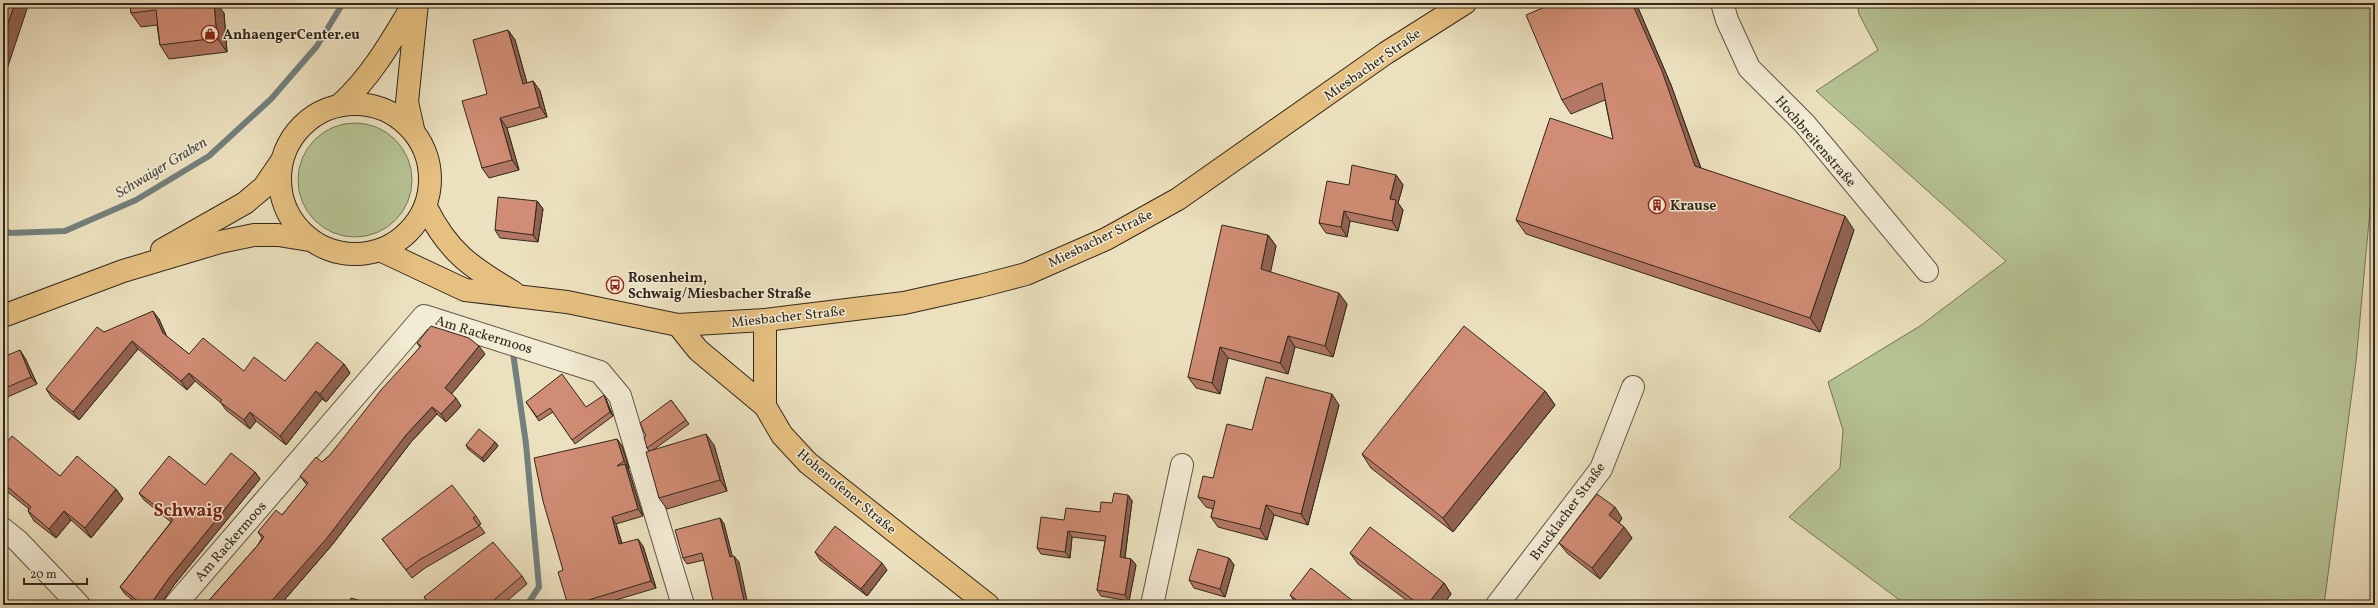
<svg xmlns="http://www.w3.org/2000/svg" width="2378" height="608" viewBox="0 0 2378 608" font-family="Vollkorn,serif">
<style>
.green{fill:#b6c393;stroke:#747658}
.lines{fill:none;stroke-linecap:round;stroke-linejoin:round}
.stream{stroke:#73807d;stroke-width:6}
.minor-casing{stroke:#605646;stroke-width:24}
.major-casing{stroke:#32281d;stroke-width:24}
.minor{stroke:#f3ecd5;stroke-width:22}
.major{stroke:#e6c080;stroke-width:22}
.wall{fill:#b37864;stroke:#32281d}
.shaded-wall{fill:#926251;stroke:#32281d}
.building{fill:#d08c74;stroke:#32281d}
.labels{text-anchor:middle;stroke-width:3;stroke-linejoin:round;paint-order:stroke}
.poi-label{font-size:14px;font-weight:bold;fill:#32281d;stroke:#f3ecd5;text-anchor:start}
.street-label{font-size:14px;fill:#32281d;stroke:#f3ecd5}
.water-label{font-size:15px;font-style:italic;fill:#4d4d45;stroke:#f3ecd5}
.district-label{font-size:18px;font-weight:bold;fill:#7a1f14;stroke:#f3ecd5}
</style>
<rect width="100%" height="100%" fill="#ece1bf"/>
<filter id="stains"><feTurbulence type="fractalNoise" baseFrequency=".005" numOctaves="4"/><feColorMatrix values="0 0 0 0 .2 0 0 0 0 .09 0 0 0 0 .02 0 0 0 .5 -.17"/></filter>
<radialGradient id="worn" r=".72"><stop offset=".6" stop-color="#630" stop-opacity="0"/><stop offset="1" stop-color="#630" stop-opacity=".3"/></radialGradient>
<g class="green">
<path d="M1857,3H2375V156L2356,362L2324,605H1906L1789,517L1840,468L1843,430L1828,382L1920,326L2006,261L1816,91L1878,50L1859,14Z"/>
<circle cx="355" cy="180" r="57"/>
</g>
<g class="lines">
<g class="stream">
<path d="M3,229L10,233L65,231L136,200L209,156L271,99L317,46L343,3"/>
<path d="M513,353L526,444L539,587L527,605"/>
</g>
<defs>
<g id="minor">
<path d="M1722,3L1727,20L1749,68L1805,124L1927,271"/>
<path d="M3,529L18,541L79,605"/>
<path d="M175,605L424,316L600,372L620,396L683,605"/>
<path d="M1152,605L1182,465"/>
<path d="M1497,605L1601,469L1633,387"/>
</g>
<g id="major">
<circle cx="355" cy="179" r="75"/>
<path d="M340,105C372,76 392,40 414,3"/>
<path d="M413,129L407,102L417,3"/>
<path d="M426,207C448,252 472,268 513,292"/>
<path d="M162,250L245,203L264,187L281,162"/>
<path d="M382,251L465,290L567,302L678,325L765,320L904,303L980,286L1026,274L1106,239L1178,199L1386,53L1465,3"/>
<path d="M3,316L123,271L220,242L254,235H278L309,240"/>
<path d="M765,320V406L782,435L808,463L988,605"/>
<path d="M678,325L698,350L765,406"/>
</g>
</defs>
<use href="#minor" class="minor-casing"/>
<use href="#major" class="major-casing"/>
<use href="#minor" class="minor"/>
<use href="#major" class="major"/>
</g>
<g class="wall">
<path d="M130,3L224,13L227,52L169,59L160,45L157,25L141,27L131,13Z"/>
<path d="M1554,3H1636L1671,85L1701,168L1854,230L1820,332L1526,234L1516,220L1613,139L1605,100L1571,114L1562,100Z"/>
<path d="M508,30L515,40L527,83L533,81L540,91L547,117L507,128L519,170L489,178L482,168L487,94Z"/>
<path d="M1396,175L1403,185L1398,203L1403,210L1398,231L1350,221L1347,237L1326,233L1319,223L1349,185Z"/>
<path d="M537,201L543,209L538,242L500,238L495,230Z"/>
<path d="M1268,235L1276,246L1270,272L1347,304L1333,357L1295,347L1288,374L1228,358L1220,394L1196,388L1188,377Z"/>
<path d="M159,319L166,336L189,354L244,371L285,381L344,364L350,373L326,402L322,399L286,445L256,421L250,429L226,410L221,403L195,381L187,390L138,349L79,420L52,398L46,389L104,332Z"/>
<path d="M417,343L485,354L451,394L461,406L446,422L437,414L411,442L332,545L280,605H205L257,546L262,538L258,532L282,515L307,485L300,476L322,462L330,455L420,347Z"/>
<path d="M3,357L25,358L37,384L3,399Z"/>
<path d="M1545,391L1555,405L1453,532L1371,468L1362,454Z"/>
<path d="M606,399L613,416L575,444L553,412L539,421L526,402L586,407Z"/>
<path d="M671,400L689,424L653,450L714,445L727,491L667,509L659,498L649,451L647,448L646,436Z"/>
<path d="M1339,405L1308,525L1274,515L1267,540L1218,527L1211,517L1213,509L1206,507L1198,497L1252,430Z"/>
<path d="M617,439L622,446L629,468H628L629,471L643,516L616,524L622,543L643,546L656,588L599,605H568L563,570Z"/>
<path d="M495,442L498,446L484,462L468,449L466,445Z"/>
<path d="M3,447L60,476L116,489L123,499L91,538L71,520L56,538L34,521L28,511L29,509L3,488Z"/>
<path d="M255,472L260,479L174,585L160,605H139L125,594L120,587L171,522L144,500L139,493L205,485Z"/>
<path d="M1128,495L1132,501L1125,558L1131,559L1136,565L1129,601L1101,596L1097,590L1105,541L1072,537L1070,558L1041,554L1037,548L1064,520L1100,512L1112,503Z"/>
<path d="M476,516L481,524L479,525L485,533L425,568L412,578L382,539Z"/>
<path d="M720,518L724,524L732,556L739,562L704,560L687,564L683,558Z"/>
<path d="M1622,518L1619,523L1624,527L1632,538L1600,579L1567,553L1559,543Z"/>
<path d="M815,552L887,570L867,596L820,560Z"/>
<path d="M1350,553L1444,583L1451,594L1443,605H1413L1358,564Z"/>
<path d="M1229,558L1234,565L1225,597L1194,588L1189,580Z"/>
<path d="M522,576L527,584L502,605H430L424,597Z"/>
<path d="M1290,595L1358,605H1297Z"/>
</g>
<g class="shaded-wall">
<path d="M15,3H29L3,81V38Z"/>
<path d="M214,3H217L224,13L227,52L217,38Z"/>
<path d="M1632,3H1636L1671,85L1705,180L1695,166Z"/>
<path d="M508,30L515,40L530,94L523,84Z"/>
<path d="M533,81L540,91L547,117L540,107Z"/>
<path d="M500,118L507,128L519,170L512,160Z"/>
<path d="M1396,175L1403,185L1398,203L1403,210L1398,231L1392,221L1390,199Z"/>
<path d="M537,201L543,209L538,242L533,235Z"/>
<path d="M1344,211L1350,221L1347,237L1341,227Z"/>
<path d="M1845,216L1854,230L1820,332L1810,318Z"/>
<path d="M1268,235L1276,246L1269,280L1261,269Z"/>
<path d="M1339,293L1347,304L1333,357L1325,346Z"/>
<path d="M153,311L159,319L169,341L163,333Z"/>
<path d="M1288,336L1295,347L1288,374L1280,363Z"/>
<path d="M132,341L138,349L79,420L73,412Z"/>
<path d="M479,346L485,354L450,396L445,388Z"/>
<path d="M1220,347L1228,358L1220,394L1212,383Z"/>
<path d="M20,350L25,358L37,384L31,377Z"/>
<path d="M344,364L350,373L326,402L320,394Z"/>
<path d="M189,373L195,381L187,390L181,381Z"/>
<path d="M316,391L322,399L286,445L280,436Z"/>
<path d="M1545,391L1555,405L1453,532L1443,518Z"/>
<path d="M1332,394L1339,405L1308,525L1301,514Z"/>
<path d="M604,395L606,399L613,416L610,412Z"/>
<path d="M456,398L461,406L446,422L441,414Z"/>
<path d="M432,407L437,414L411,442L332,545L280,605H268L406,435Z"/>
<path d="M250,412L256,421L250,429L244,420Z"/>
<path d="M706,434L714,445L727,491L720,480Z"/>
<path d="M617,439L622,446L629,468L624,461Z"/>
<path d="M495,442L498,446L484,462L482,458Z"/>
<path d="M625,464L629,471L643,516L638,509Z"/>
<path d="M255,472L260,479L174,585L160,605H150L169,578Z"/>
<path d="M116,489L123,499L91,538L85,528Z"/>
<path d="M1128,495L1132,501L1124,563L1120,557Z"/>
<path d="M1266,505L1274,515L1267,540L1260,529Z"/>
<path d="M1615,507L1622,518L1617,526L1609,515Z"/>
<path d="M64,511L71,520L56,538L49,529Z"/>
<path d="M612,517L616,524L624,551L619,544Z"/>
<path d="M720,518L724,524L734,563L730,557Z"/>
<path d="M1624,527L1632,538L1600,579L1592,568Z"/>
<path d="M1068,531L1072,537L1070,558L1065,552Z"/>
<path d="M638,539L643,546L656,588L651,581Z"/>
<path d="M734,556L739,562L748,605H745Z"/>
<path d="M1229,558L1234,565L1225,597L1220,589Z"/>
<path d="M1131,559L1136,565L1129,601L1125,595Z"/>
<path d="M882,563L887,570L867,596L861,589Z"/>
<path d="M1444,583L1451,594L1443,605H1427Z"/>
</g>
<g class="building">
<path d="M3,3H15L3,38Z"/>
<path d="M130,3H214L217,38L160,45L156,10L131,13Z"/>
<path d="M1554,3H1632L1662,71L1695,166L1845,216L1810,318L1516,220L1550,118L1613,139L1602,83L1562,100L1526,15Z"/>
<path d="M508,30L523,84L533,81L540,107L500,118L512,160L482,168L462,101L487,94L473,40Z"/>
<path d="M1352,165L1396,175L1390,199L1396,200L1392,221L1344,211L1341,227L1319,223L1327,181L1349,185Z"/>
<path d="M498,197L537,201L533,235L495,230Z"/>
<path d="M1222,225L1268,235L1261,269L1339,293L1325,346L1288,336L1280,363L1220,347L1212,383L1188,377Z"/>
<path d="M153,311L163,333L189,354L203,338L244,371L254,357L285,381L317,342L344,364L320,394L316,391L280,436L250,412L244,420L220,402L222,400L189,373L181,381L132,341L73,412L46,389L97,327L104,332Z"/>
<path d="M431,326L469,338L479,346L445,388L456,398L441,414L432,407L406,435L327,538L268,605H205L257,546L264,537L258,532L276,510L282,515L308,483L300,476L316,457L322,462L330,455L381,390L421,346L417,343Z"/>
<path d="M1464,326L1545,391L1443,518L1362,454Z"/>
<path d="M20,350L31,377L3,389V357Z"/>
<path d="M562,374L586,407L604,395L610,412L572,440L550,408L537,417L526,402Z"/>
<path d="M1266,377L1332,394L1301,514L1266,505L1260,529L1211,517L1215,501L1198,497L1203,476L1213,478L1227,424L1252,430Z"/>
<path d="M671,400L686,420L647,448L644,437L646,436L640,423Z"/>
<path d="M479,429L495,442L482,458L466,445Z"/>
<path d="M706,434L720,480L659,498L646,452Z"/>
<path d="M12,436L60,476L77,456L116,489L85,528L64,511L49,529L28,511L31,507L3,483V447Z"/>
<path d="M617,439L624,461L617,466L625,464L638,509L612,517L619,544L638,539L651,581L572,605H568L558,572L563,570L543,501L534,458Z"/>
<path d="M231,453L255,472L169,578L150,605H143L120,587L173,520L139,493L169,456L205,485Z"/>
<path d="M452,485L476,516L473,518L479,526L419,560L406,570L382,539Z"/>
<path d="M1114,493L1128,495L1120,557L1131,559L1125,595L1097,590L1106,536L1068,531L1065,552L1037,548L1041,517L1064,520L1066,508L1100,512L1101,502L1112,503Z"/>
<path d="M1597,494L1615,507L1609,515L1624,527L1592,568L1559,543Z"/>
<path d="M720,518L730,557L734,556L745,605H714L702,553L683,558L675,530Z"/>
<path d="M835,526L882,563L861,589L815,552Z"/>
<path d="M1370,527L1444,583L1427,605H1420L1350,553Z"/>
<path d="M493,542L522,576L488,605H431L424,597Z"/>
<path d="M1198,549L1229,558L1220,589L1189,580Z"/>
<path d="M1311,568L1358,605H1303L1290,595Z"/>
<path d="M351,598L375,605H349Z"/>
<path d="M1209,600L1228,605H1207Z"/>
</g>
<defs>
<symbol id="shop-ring" viewBox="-11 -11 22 22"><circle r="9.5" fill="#f3ecd5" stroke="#8f2418" stroke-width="1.5"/><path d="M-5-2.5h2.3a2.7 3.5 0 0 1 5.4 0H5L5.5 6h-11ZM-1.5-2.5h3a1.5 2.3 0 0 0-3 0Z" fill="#8f2418"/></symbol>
<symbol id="building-ring" viewBox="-11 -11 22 22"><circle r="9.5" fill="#f3ecd5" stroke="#8f2418" stroke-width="1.5"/><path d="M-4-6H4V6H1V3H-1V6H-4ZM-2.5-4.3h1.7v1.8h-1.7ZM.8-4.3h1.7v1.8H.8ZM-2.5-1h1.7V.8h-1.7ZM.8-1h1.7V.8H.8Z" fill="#8f2418"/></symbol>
<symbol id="bus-ring" viewBox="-11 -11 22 22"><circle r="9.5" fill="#f3ecd5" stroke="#8f2418" stroke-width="1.5"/><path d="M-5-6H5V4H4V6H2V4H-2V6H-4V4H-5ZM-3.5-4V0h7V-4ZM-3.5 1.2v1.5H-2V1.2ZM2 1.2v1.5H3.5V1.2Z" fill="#8f2418"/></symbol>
</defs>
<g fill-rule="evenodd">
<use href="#shop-ring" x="200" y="24" width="20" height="20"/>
<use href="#building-ring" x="1647" y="195" width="20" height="20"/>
<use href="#bus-ring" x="605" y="275" width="20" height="20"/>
</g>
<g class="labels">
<g class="poi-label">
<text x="223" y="39">AnhaengerCenter.eu</text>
<text x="1670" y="210">Krause</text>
<text x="628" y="282">Rosenheim,<tspan x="628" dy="16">Schwaig/Miesbacher Straße</tspan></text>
</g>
<g class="street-label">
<text transform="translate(1372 64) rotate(-35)" y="5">Miesbacher Straße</text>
<text transform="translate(1816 141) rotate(49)" y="5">Hochbreitenstraße</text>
<text transform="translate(1100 238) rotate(-26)" y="5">Miesbacher Straße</text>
<text transform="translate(788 316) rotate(-6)" y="5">Miesbacher Straße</text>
<text transform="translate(484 334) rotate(17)" y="5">Am Rackermoos</text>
<text transform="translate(847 491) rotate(40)" y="5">Hohenofener Straße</text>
<text transform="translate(1567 511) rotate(-54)" y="5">Brucklacher Straße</text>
<text transform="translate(230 541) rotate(-49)" y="5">Am Rackermoos</text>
</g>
<g class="water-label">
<text transform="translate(161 167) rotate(-31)" y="5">Schwaiger Graben</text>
</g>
<g class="district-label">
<text x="188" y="516">Schwaig</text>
</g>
</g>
<rect width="2378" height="608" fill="none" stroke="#ece1bf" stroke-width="16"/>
<rect x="4" y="4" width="2370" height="600" fill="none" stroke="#32281d" stroke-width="2"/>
<rect x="8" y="8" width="2362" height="592" fill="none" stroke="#32281d"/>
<path d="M24 578v6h63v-6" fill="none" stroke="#32281d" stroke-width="2"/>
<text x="30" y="578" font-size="12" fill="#32281d" stroke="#f3ecd5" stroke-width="3" paint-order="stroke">20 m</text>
<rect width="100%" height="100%" filter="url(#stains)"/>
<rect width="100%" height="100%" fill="url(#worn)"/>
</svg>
